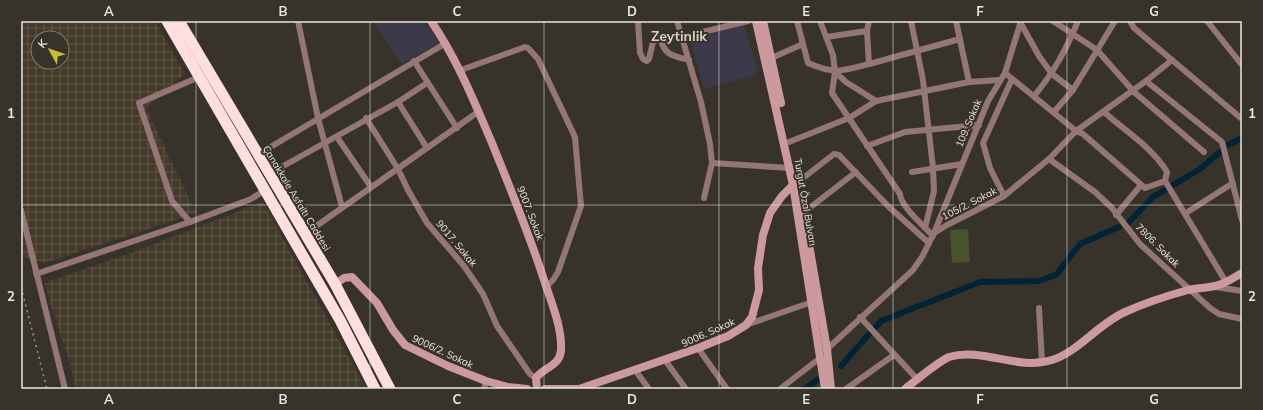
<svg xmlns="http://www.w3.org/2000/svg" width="1263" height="410" viewBox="0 0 1263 410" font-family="Mulish,sans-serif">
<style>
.industrial{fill:url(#industrial-grid);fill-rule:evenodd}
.education{fill:#3c394a}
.green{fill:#48522b}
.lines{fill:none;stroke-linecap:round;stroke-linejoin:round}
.canal{stroke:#002335;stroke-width:6}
.street{stroke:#957677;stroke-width:6}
.secondary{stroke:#cc9a9d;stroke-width:8}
.highway{stroke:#fededf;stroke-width:11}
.rail{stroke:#9b9790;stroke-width:1.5;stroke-dasharray:2 4;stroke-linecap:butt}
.grid{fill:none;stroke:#e9e6e0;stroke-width:1;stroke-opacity:0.55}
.labels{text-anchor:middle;stroke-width:4;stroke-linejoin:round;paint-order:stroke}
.street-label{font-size:10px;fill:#e9e6e0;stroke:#38332a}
.district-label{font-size:14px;font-weight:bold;fill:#d6cfc4;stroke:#38332a}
.neatline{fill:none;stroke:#e9e6e0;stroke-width:1.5}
.grid-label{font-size:13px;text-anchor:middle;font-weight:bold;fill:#e9e6e0}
</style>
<defs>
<pattern id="industrial-grid" width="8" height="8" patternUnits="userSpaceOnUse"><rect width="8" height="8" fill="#433a29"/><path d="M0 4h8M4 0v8" fill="none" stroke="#5e5648"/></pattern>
</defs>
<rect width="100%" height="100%" fill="#38332a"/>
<g class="industrial">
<path d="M21,21H155L185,74L146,108L196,213L45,263L21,256ZM38,38H62V62H38Z"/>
<path d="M263,202L366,389H75L71,367L44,283L131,253Z"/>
</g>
<g class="education">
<path d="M378,21H423L439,43L402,64L374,24Z"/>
<path d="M744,24L758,74L704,89L690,40Z"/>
</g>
<path class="green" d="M968,229L970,262L952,263L950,230Z"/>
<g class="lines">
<g class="canal">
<path d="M1228,145L1242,138"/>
<path d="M1173,185L1200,169L1220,152"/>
<path d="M1128,223L1153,197L1165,190"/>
<path d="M876,327L881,321L980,282L1039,281L1056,275L1080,244L1119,227"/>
<path d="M841,366L869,334"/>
<path d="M805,389L817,380"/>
</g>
<g class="street">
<path d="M298,21L318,118L342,207"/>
<path d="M638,21L640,53L643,59L647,61L649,59L653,42L658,36L660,37C664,55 672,56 689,60"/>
<path d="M677,21L701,102L710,144L712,163L704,198"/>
<path d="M797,21L808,63C836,75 841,71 869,64L867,31L869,21"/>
<path d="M820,21L833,55L835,72L846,82L876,101"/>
<path d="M911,21L923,80L933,168L934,191L925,228"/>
<path d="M956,21L969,82L999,80"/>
<path d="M1053,21L1097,50L1134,92L1204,152"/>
<path d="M1130,21L1134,28L1242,119"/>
<path d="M1207,21L1242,65"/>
<path d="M1020,22L1039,56L1052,74L1073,90"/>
<path d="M682,37L748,21"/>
<path d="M826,37L867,31"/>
<path d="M769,59L803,44"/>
<path d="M414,61L457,128"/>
<path d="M869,64L960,39"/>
<path d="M461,70L525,47L528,48L538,59L575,137L581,206L558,272L553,280L546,287"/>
<path d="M835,72L832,93L900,194C901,207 924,226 933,236"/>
<path d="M1005,73L1076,131L1083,134L1145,188L1165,181"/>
<path d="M1146,81L1222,142L1242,220"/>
<path d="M1034,96C1054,72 1066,50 1078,21"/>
<path d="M398,102L427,148"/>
<path d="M1054,112L1073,90L1115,21"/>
<path d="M1104,112C1125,131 1152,147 1167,172L1165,181"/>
<path d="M366,118L398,169L408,190L427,223L464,266L483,294L497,326L530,374L536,378"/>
<path d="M337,137L371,187"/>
<path d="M789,142L849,118L876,101L969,82"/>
<path d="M867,146L905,132L979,125"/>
<path d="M257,155L446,43"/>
<path d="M1049,159L1095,192L1112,208L1140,244L1210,308L1219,314L1242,319"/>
<path d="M712,163L790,168"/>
<path d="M912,172L962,164"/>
<path d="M269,174L398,102L427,83"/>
<path d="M1165,181L1226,282"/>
<path d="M798,182L834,154L839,155L889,207L929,243"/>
<path d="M1004,196L990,168L983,143L1012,79"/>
<path d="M21,210L65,389"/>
<path d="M803,213L856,172"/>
<path d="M1186,213L1233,183"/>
<path d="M1116,215L1141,185"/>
<path d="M190,222L172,201L139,103L199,77"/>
<path d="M934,233L988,101L1005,73L1021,21"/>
<path d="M305,234L478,112"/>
<path d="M36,274L190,222L251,199L265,190"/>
<path d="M1216,287L1242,291"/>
<path d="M1039,308L1042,362"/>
<path d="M860,317L918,380"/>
<path d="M746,325L812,302"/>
<path d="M698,348L727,389"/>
<path d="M827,349L913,270L922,257L934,233L947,225L1004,196L1049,159L1076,131L1146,81L1172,60"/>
<path d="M665,360L686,389"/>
<path d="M635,370L649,389"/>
<path d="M484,389L486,381"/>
<path d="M780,389L820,358"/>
<path d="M846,389L894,355"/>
</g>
<g class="secondary">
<path d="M431,21C457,59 474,101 492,143C510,188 529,233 544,280C551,302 562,326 561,350C560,366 544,367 536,378L537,389"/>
<path d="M756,21L793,185L825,389"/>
<path d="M763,21L781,103"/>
<path d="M801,198L827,349L831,389"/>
<path d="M335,284L344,278L352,277L377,303L393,330L405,345L448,366L486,381L508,387L527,389"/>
<path d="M545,389H579L698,348L728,336L746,325L752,317L759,290L758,268L763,235L770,213L782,196L793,185"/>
<path d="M905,389C915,381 939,361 949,357C982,347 1018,371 1052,360C1078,352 1098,324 1125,312C1145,303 1166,296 1188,290C1197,288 1206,288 1215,286C1225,284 1233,278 1242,273"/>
</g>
<g class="highway">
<path d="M167,21L340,320L375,389"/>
<path d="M179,21L335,284L390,389"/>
</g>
<path class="rail" d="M21,287L47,389"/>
</g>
<path class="grid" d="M196,21V389M370,21V389M544,21V389M719,21V389M893,21V389M1067,21V389M21,205H1242"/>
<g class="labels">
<g class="street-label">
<text transform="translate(968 123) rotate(-67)" y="4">109. Sokak</text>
<text transform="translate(297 198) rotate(59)" y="4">Çanakkale Asfaltı Caddesi</text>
<text transform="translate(806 202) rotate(80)" y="4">Turgut Özal Bulvarı</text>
<text transform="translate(969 203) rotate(-27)" y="4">105/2. Sokak</text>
<text transform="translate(531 213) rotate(69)" y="4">9007. Sokak</text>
<text transform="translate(457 243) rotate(50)" y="4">9017. Sokak</text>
<text transform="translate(1158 245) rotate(45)" y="4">7806. Sokak</text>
<text transform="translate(708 332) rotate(-24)" y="4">9006. Sokak</text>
<text transform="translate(443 351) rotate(25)" y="4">9006/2. Sokak</text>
</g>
<g class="district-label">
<text x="679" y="41">Zeytinlik</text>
</g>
</g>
<rect width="1263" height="410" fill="none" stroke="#38332a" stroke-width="44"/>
<g transform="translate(50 50) rotate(310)"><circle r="19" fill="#38332a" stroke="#7f7b73"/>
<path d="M0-3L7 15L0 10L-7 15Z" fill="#c8bb3b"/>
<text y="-6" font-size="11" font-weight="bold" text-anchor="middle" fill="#e9e6e0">K</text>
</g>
<rect x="22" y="22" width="1219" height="366" class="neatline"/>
<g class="grid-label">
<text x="109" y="16">A</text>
<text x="283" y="16">B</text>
<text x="457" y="16">C</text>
<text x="632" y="16">D</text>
<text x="806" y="16">E</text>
<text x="980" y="16">F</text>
<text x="1154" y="16">G</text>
<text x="11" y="118">1</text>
<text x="1252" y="118">1</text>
<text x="11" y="301">2</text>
<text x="1252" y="301">2</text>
<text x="109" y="404">A</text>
<text x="283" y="404">B</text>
<text x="457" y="404">C</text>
<text x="632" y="404">D</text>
<text x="806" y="404">E</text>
<text x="980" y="404">F</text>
<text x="1154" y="404">G</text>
</g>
</svg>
